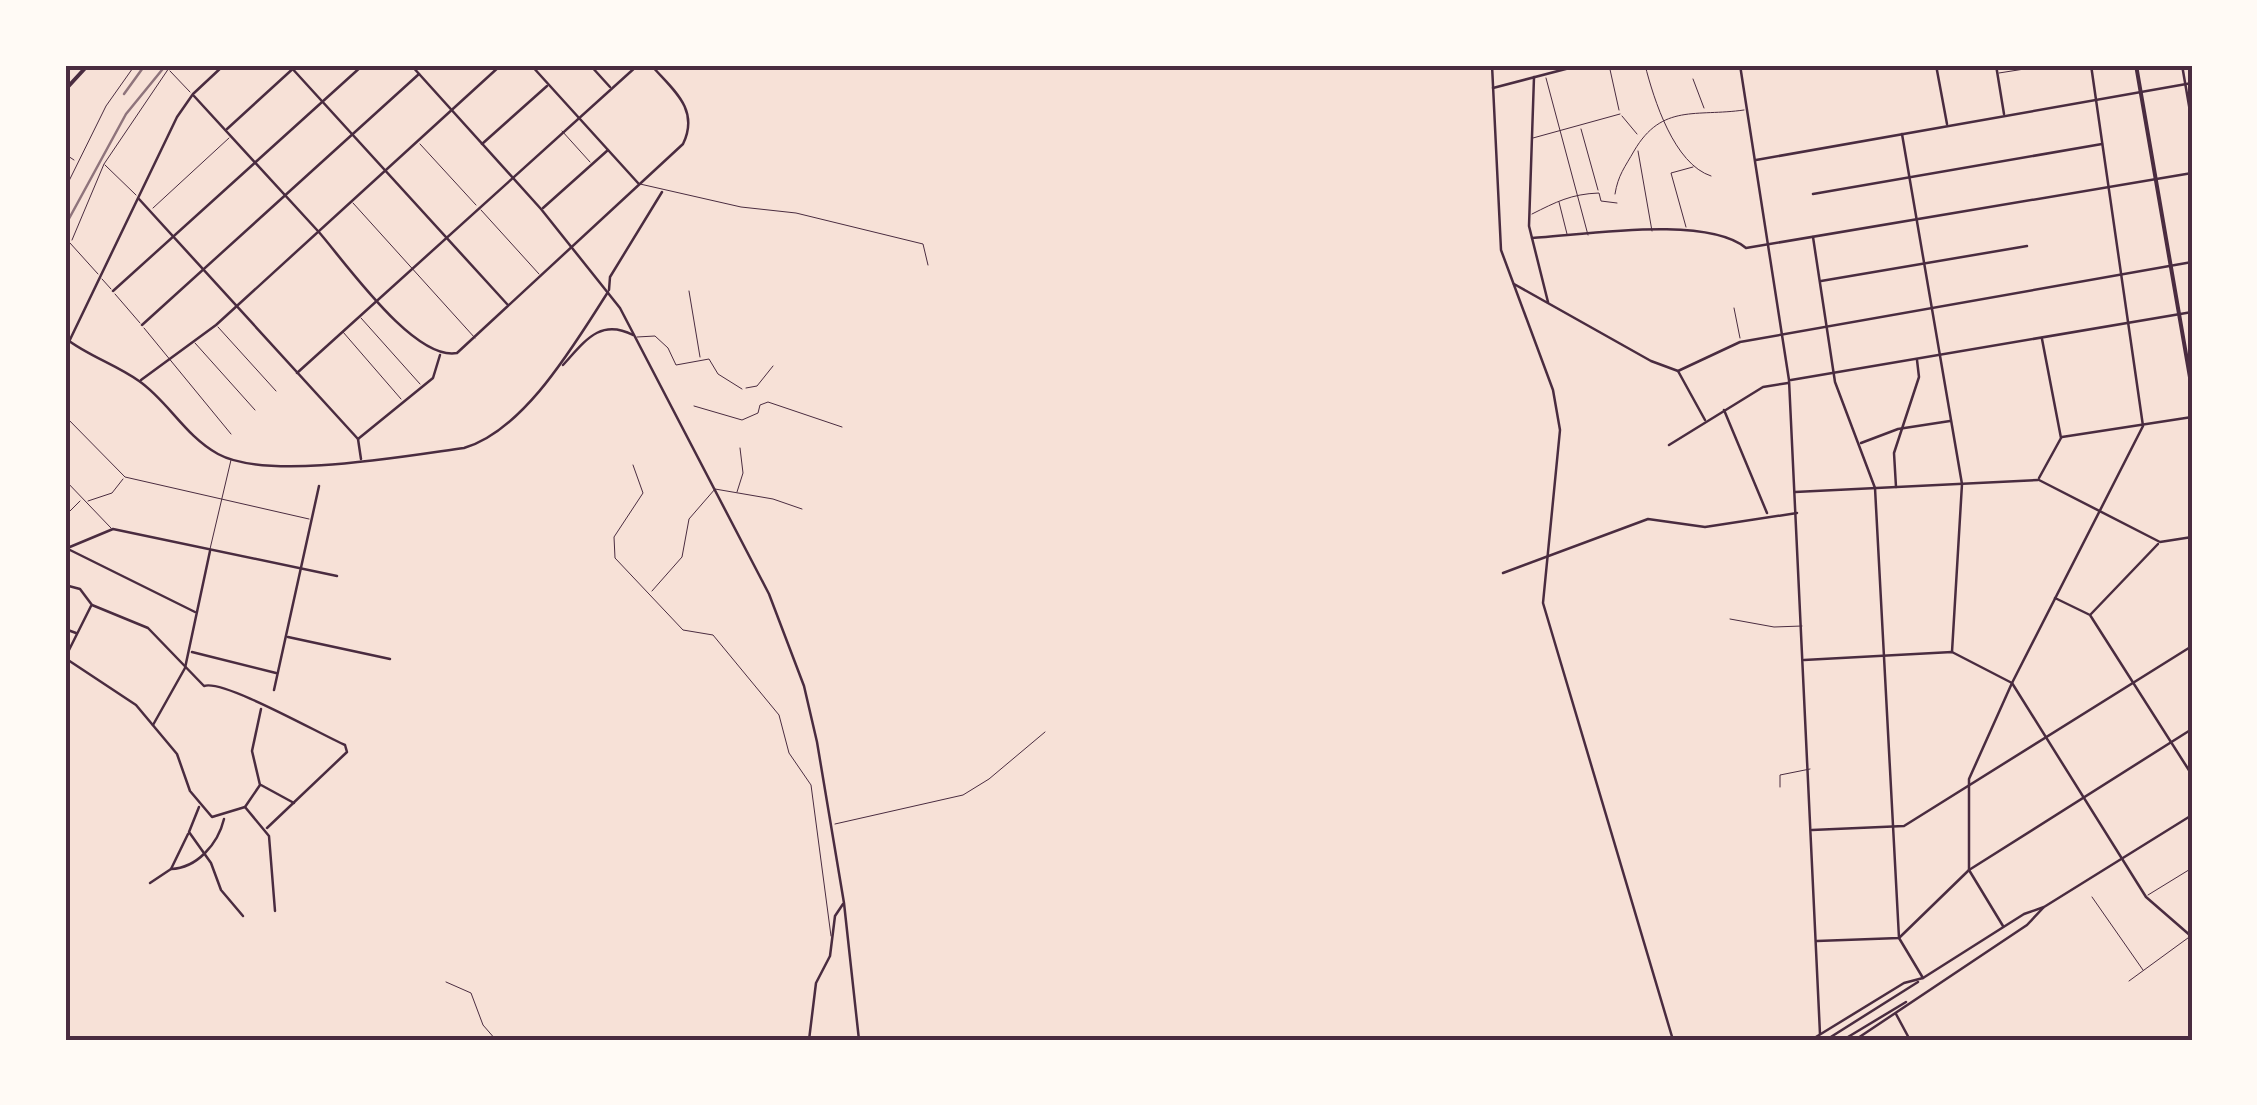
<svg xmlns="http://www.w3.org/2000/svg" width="2257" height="1105" viewBox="0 0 2257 1105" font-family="'Golos Text',sans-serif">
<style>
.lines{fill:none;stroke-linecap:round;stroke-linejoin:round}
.service{stroke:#4a2c40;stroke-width:1}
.minor{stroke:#4a2c40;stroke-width:2.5}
.tertiary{stroke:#4a2c40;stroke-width:2.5}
.primary{stroke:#4a2c40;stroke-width:4}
.rail{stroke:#8f747c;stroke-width:2.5}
.neatline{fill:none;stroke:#4a2c40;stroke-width:4}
</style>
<rect width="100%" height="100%" fill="#f7e1d7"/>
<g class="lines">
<g class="service">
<path d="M1609,65L1619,110"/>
<path d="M1645,65C1654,100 1674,164 1711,176"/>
<path d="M170,71L190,92"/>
<path d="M1999,73L2050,65"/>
<path d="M1546,78L1588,235"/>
<path d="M1693,79L1704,108"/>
<path d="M1622,116L1637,134"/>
<path d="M1581,129L1598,190"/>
<path d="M562,131L590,162"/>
<path d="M1533,138L1620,114"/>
<path d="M420,144L476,205"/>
<path d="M1638,151L1652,231"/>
<path d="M65,154L74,160"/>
<path d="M105,165L136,195"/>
<path d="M640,184L741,207L796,213L923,244L928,265"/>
<path d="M65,189L106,106L135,65"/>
<path d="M1615,194C1618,175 1625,167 1634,151C1662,103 1696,117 1744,110"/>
<path d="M1559,202L1567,234"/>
<path d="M353,203L475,338"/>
<path d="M153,208L229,138"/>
<path d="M481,210L539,274"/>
<path d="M1532,214C1556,202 1571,194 1599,193L1601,201L1617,203"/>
<path d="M1686,227L1671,173L1693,167"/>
<path d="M72,240L104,164L171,65"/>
<path d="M70,243L98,274"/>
<path d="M65,256L69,246"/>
<path d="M102,279L111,289"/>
<path d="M689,291L700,357"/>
<path d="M115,294L140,323"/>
<path d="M1734,308L1740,338"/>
<path d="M361,318L420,384"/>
<path d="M218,327L276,391"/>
<path d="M144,328L231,434"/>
<path d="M343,332L401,399"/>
<path d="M637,337L655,336L668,348L676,365L709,359L718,374L742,389"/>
<path d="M195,343L255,410"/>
<path d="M746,388L757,386L773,366"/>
<path d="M694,406L742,420L758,413L760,405L768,402L842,427"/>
<path d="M65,416L125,477L309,519"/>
<path d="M65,447L68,450"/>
<path d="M633,465L643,493L614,537L615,558L683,630L713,635L779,715L789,753L811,785L831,936"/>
<path d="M65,480L111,528"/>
<path d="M737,492L743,473L740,448"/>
<path d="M88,501L112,493L123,479"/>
<path d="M65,516L80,501"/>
<path d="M210,549L231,460"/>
<path d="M652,591L682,557L689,519L715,489L773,499L802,509"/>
<path d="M1730,619L1774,627L1802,626"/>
<path d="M1780,787V775L1810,769"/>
<path d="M835,824L963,795L989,779L1045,732"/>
<path d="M2148,895L2192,868"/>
<path d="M2092,897L2143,970"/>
<path d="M2129,981L2192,935"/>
<path d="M446,982L471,993L483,1025L496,1040"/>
</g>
<g class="minor">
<path d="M289,65L507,304"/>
<path d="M531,65L638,183"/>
<path d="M590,65L610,87"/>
<path d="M1936,65L1947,124"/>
<path d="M1996,65L2004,114"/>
<path d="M2182,65L2192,123"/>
<path d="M1534,77L1529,226L1548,302"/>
<path d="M194,96L317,230"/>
<path d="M227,129L297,65"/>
<path d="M1902,134L1962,484L1952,652"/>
<path d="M482,144L547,86"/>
<path d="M1756,160L2192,83"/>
<path d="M1813,194L2102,144"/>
<path d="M139,199L358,439L361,459"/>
<path d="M543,208L608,150"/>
<path d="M1813,237L1835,382L1875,488L1899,938L1923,978"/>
<path d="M1532,238C1584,235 1706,215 1746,248L2192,173"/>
<path d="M1821,281L2027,246"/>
<path d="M1514,284L1651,361L1678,371L1740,342L2192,262"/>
<path d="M609,290L610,277L662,192"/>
<path d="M113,291L363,65"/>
<path d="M142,325L419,74"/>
<path d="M1678,371L1705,420"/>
<path d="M297,373L638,65"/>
<path d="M1724,410L1767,513"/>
<path d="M2062,437L2192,417"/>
<path d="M358,439L433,378L440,355"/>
<path d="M1861,443L1898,429L1950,421"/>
<path d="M1669,445L1763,387L1788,383"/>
<path d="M2039,478L2061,438L2042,339"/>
<path d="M2039,480L2160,542L2192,537"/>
<path d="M1896,487L1894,453L1919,377L1917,360"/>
<path d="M1795,492L2038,480"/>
<path d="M65,549L113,529L337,576"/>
<path d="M68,549L195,612"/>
<path d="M1503,573L1648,519L1705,527L1797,513"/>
<path d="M65,585L80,589L92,605L148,628L204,686C223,679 318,733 345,745L347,752L267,828"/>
<path d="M2055,598L2090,615L2192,775"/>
<path d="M2091,614L2158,544"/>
<path d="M65,629L76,633"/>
<path d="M288,637L390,659"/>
<path d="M192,652L276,673"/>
<path d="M66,656L91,606"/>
<path d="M65,658L136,705L177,754L190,791L212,817L245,807L260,785L252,751L261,709"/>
<path d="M1804,660L1952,652L2012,683L2146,897L2192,937"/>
<path d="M274,690L319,486"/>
<path d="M153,725L185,668L210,551"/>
<path d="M261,785L294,803"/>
<path d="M199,807L189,832L211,863L221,890L243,916"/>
<path d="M245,807L269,836L275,911"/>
<path d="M1812,830L1904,826L2192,646"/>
<path d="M171,869C197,868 218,844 224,819"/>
<path d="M150,883L171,869L188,834"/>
<path d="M2003,926L1969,870V779L2012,683L2143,426L2091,65"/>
<path d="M1817,941L1899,938L1969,870L2192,729"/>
<path d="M1896,1014L1910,1040"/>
<path d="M809,1040L816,983L830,956L835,916L843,904"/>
</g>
<g class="tertiary">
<path d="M411,65L541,209L620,308L769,594L804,686L817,742L844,903L859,1040"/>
<path d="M1492,65L1501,250L1553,390L1560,430L1543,603L1673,1040"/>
<path d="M1740,65L1789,380L1820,1034"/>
<path d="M1493,88L1581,65"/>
<path d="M318,231C346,263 414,361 457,353L683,144C700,109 673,90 651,65"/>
<path d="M65,338C88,356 115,364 139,381C168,401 185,436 218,454C267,481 406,456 464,448C525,430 575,343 608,292"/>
<path d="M65,350L177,117L193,94L224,65"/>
<path d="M563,365C585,341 600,318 633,335"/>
<path d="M141,380L216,325L501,65"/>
<path d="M1791,380L2192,312"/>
<path d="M1811,1040L1904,983L1923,978L2024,914L2044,907L2192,815"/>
<path d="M1826,1040L1918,982"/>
<path d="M1843,1040L1906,1002"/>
<path d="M1855,1040L2027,925L2043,908"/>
</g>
<g class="primary">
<path d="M2136,65L2192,389"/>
<path d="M65,90L88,65"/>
</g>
<g class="rail">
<path d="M124,94L145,65"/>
<path d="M65,226L126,114L166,65"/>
</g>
</g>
<rect width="2257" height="1105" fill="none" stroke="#fffaf5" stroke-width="135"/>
<rect x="68" y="68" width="2122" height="970" class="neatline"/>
</svg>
